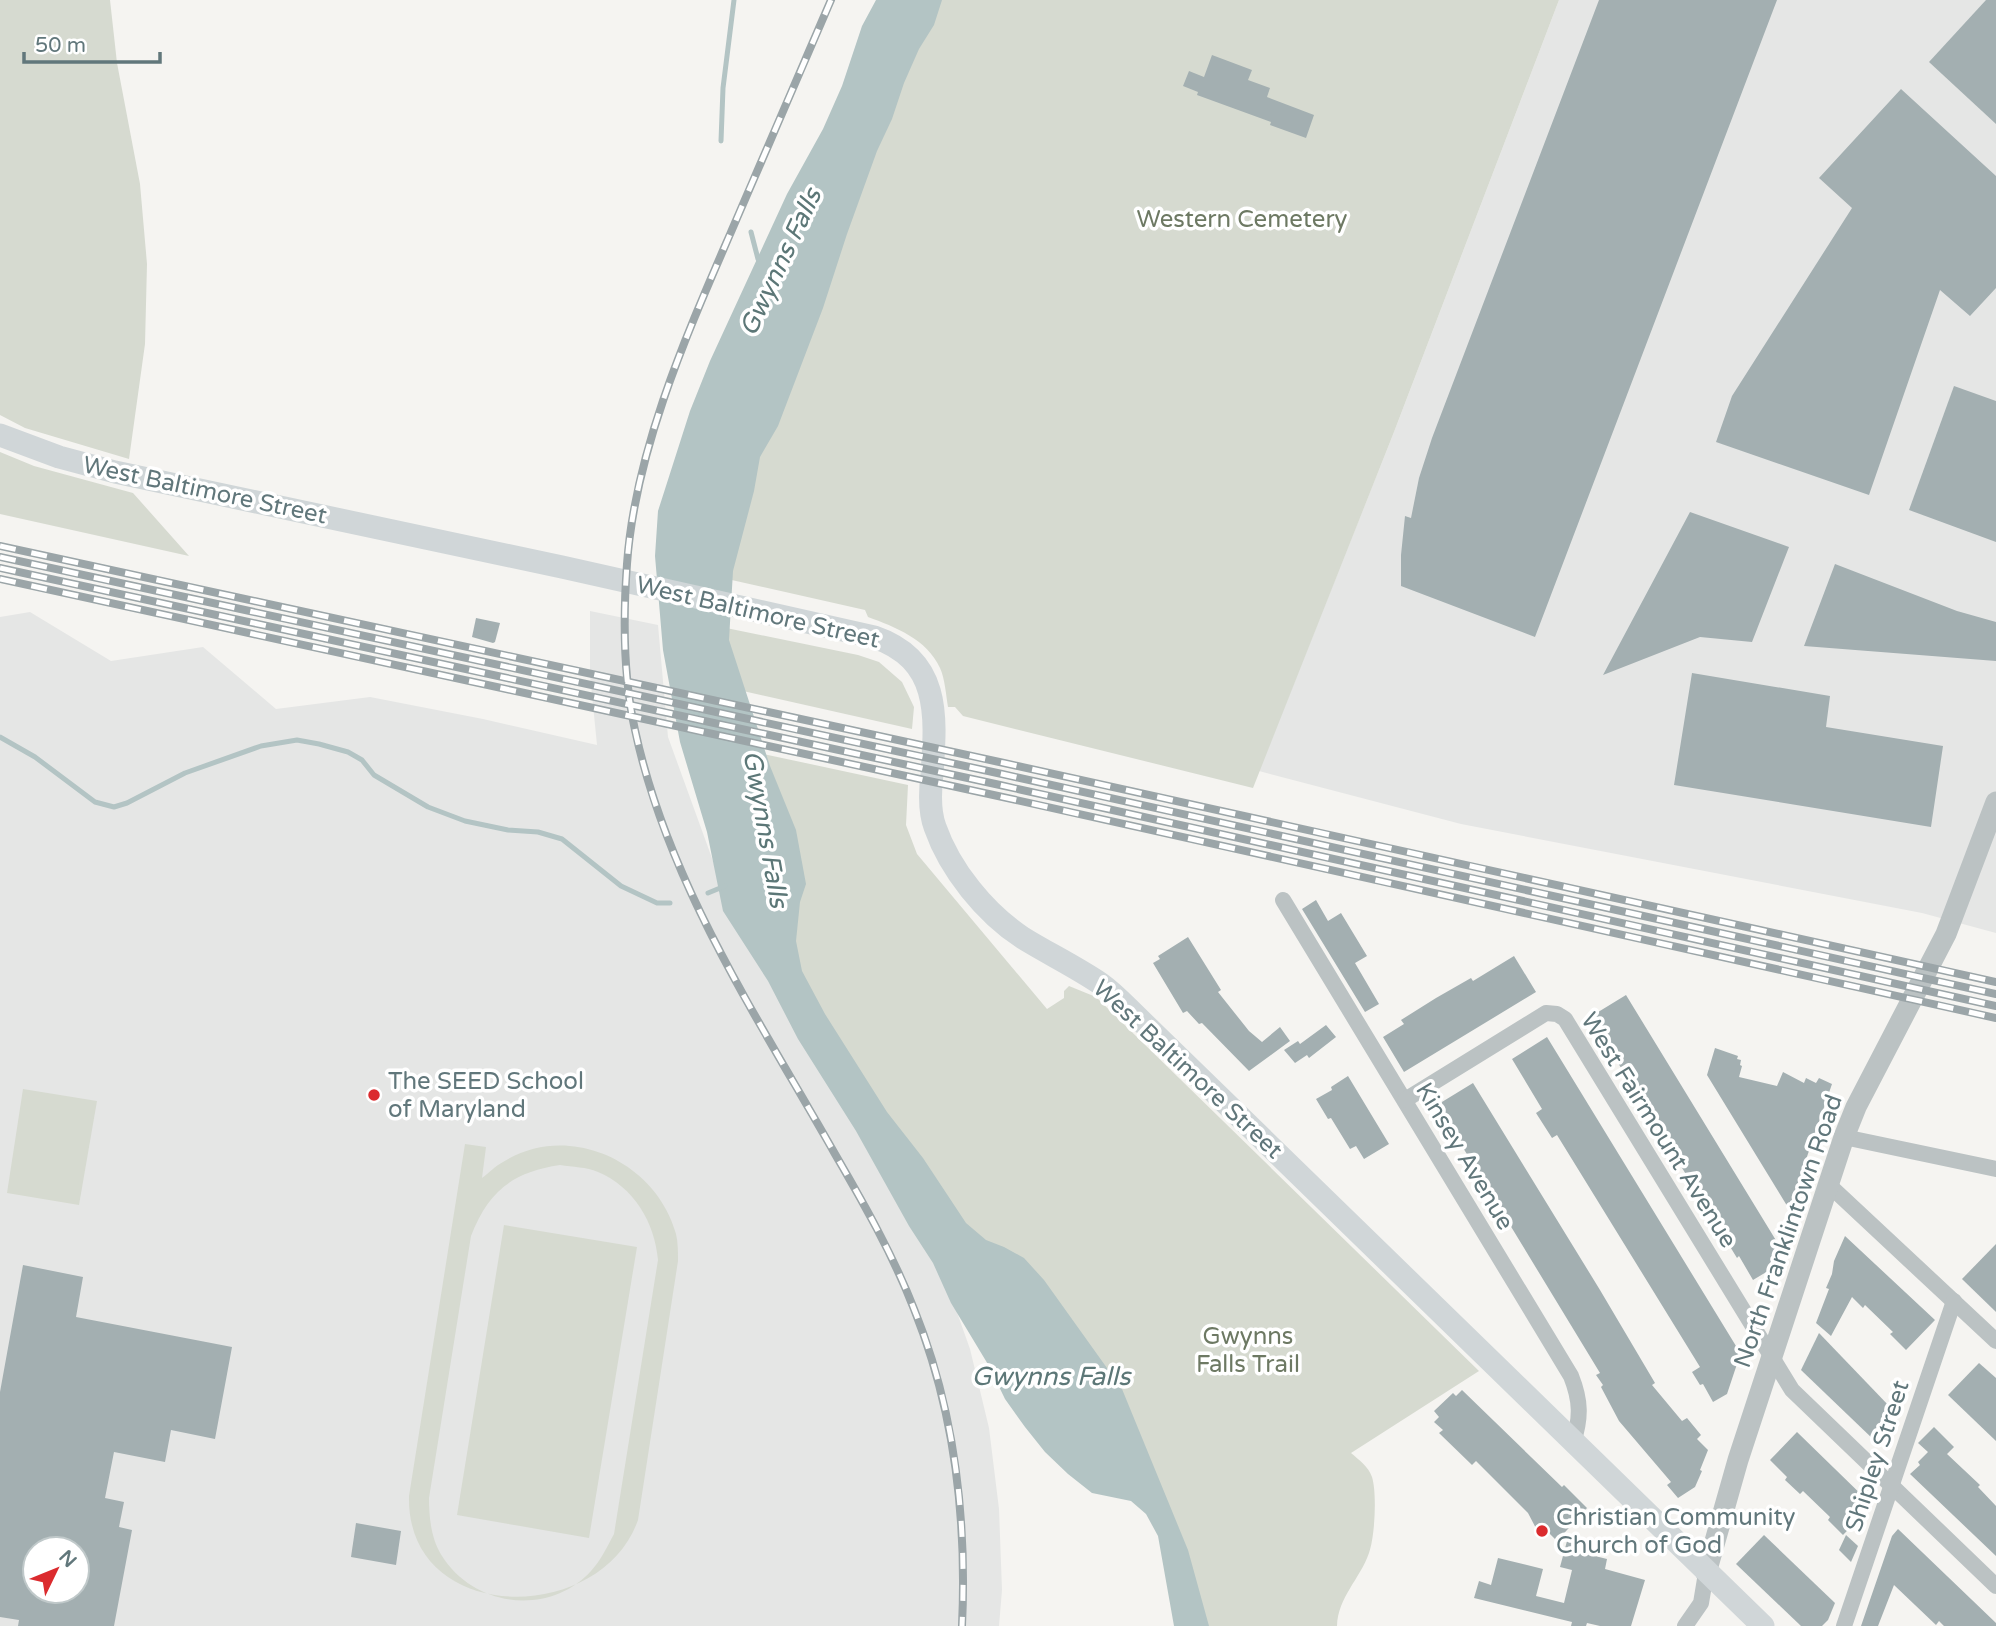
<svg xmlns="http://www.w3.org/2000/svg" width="1996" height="1626" viewBox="0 0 1996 1626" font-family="'Varela Round',sans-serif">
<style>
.built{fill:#e5e6e5;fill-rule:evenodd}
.green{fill:#d6dad0;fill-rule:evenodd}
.water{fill:#b3c4c4}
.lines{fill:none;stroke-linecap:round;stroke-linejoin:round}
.stream{stroke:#b3c4c4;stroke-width:5}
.building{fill:#a3afb1;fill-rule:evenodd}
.minor{stroke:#bbc2c3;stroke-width:16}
.tertiary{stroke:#bbc2c3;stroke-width:21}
.secondary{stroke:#d0d6d8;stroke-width:23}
.rail-casing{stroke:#9ba5a8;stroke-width:8}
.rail{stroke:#fff;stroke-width:5;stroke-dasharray:16;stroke-linecap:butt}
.poi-dot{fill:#db2b2e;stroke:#fff;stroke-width:2.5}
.labels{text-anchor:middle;stroke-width:7;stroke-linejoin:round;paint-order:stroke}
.park-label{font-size:24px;fill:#6d7963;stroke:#fff}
.street-label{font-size:24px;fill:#61777b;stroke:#fff}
.poi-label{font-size:24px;fill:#61777b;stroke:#fff;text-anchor:start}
.water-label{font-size:26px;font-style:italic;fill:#5c7777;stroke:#fff}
</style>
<rect width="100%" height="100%" fill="#f5f4f1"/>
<g class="built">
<path d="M1559,0H1996V933L1922,913L1461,824L1259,771L1394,432Z"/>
<path d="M590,611L658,625L668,737L725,894L943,1273L970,1349L989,1428L999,1509L1002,1590L999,1626H0V617L30,612L111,661L203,647L276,709L370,697L483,719L597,745L590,675ZM35,1549H77V1591H35Z"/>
</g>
<g class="green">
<path d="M0,0H110L117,63L140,184L147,264L145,344L129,459L25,428L0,415Z"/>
<path d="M905,0H1559L1394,432L1253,788L963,716L955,707H948C946,695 945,679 940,668C927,639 895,627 868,617L865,610L687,570Z"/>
<path d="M0,452L34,466L133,493L189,556L0,514Z"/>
<path d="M692,621L858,655L879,662L902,682L914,707L912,729L690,679Z"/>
<path d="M731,747L908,785L906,825L917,854L1047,1009L1064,998V991L1069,986L1096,997L1479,1371L1351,1453C1359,1460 1368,1466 1372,1477C1377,1493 1375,1536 1369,1553C1360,1579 1338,1597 1337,1626H1191L1153,1490L945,1233L810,1024Z"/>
<path d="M23,1089L97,1101L79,1205L7,1193Z"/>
<path d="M465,1144L486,1147L482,1178C489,1173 495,1166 503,1162C568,1121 656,1161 676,1234C678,1242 678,1252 678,1261L638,1520C601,1626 406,1626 409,1496ZM560,1165C573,1167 586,1167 598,1172C634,1187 655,1223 658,1260L614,1534C607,1547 601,1560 591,1571C549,1617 474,1607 442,1556C431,1539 429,1517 429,1498L471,1236C488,1192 512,1172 560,1165Z"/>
<path d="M504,1225L637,1247L589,1538L457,1515Z"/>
</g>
<path class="water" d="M876,0H942L934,25L919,49L904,83L892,119L877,151L847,234L823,308L778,426L760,457L754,491L733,571L729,640L770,766L796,830L806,884L800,902L796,941L802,971L825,1014L887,1112L923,1158L966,1223L986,1240L1004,1247L1024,1258L1044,1280L1122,1389L1188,1550L1209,1626H1174L1158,1536L1146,1514L1131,1501L1092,1493L1068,1474L1045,1452L1025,1427L1005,1399L989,1366L951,1303L933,1263L909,1226L856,1131L798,1039L768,981L723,911L707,832L680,742L663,650L655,556L658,511L690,411L710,361L787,194L823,129L842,86L862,26Z"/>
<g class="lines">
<g class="stream">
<path d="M721,141L723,88L734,0"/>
<path d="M751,232L758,259"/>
<path d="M0,737L35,757L95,802L114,807L127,803L185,773L261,746L297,740L319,744L348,752L362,760L374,775L428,807L465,821L508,830L538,832L562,839L621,886L657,903H670"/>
<path d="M708,893L725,886"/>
</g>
</g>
<g class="building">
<path d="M1599,0H1777L1535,637L1401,586V555L1405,516L1411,518L1419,478L1432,438Z"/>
<path d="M1986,0H1996V124L1929,62Z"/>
<path d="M1212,55L1252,70L1248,80L1270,88L1267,97L1314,115L1306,138L1270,125L1271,122L1197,95L1198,92L1183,86L1189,71L1204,77Z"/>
<path d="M1901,89L1996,176V288L1970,316L1940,290L1869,495L1716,442L1732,396L1852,208L1819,178Z"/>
<path d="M1954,386L1996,401V542L1909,510Z"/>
<path d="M1690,512L1789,547L1752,642L1700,637L1603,675Z"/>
<path d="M1835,564L1957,611L1996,622V661L1804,646Z"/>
<path d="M476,618L500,623L495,642L493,643L472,637Z"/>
<path d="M1692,673L1830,696L1826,727L1943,746L1931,827L1674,785Z"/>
<path d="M1316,900L1328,921L1341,913L1367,956L1355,963L1379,1004L1365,1012L1302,909Z"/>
<path d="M1188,937L1221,990L1218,992L1249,1031L1262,1042L1280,1027L1290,1041L1249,1071L1202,1023L1199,1024L1187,1011L1183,1013L1153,963L1160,959L1158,956Z"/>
<path d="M1514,956L1536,992L1404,1072L1383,1037L1404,1024L1401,1020L1436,998L1471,978L1473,981Z"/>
<path d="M1626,995L1777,1242L1768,1271L1753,1280L1739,1256L1737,1258L1590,1017Z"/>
<path d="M1326,1025L1336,1037L1309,1058L1307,1055L1295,1063L1284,1050L1298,1041L1300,1044Z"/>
<path d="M1547,1037L1736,1346L1739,1358L1727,1394L1713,1402L1703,1384L1700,1385L1692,1372L1700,1367L1557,1135L1552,1138L1536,1113L1542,1109L1512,1059Z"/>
<path d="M1715,1048L1738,1056L1737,1059L1741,1060L1740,1065L1742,1066L1739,1077L1777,1086L1783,1072L1804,1083L1806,1078L1816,1083L1819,1078L1832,1084L1789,1209L1707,1075Z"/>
<path d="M1348,1076L1389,1144L1364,1159L1356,1146L1350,1149L1331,1118L1328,1119L1316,1099L1332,1090L1331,1087Z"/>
<path d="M1473,1083L1600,1290L1655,1383L1652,1385L1682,1421L1687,1418L1701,1435L1697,1439L1708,1450L1700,1470L1702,1471L1695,1487L1678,1498L1667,1485L1671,1482L1619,1421L1601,1387L1603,1385L1596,1375L1600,1373L1437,1105Z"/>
<path d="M1845,1236L1935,1320L1906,1350L1890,1334L1893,1332L1865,1305L1863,1308L1852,1297L1831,1336L1816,1323L1829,1289L1826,1288L1832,1274L1834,1261Z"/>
<path d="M1996,1244V1312L1962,1279Z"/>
<path d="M23,1265L83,1277L76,1317L232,1347L215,1439L171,1430L165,1462L114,1452L105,1498L124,1502L119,1527L132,1530L114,1626H18L19,1620L0,1617V1392ZM35,1549H77V1591H35Z"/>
<path d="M1819,1333L1891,1408L1874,1440L1801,1370Z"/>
<path d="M1979,1363L1996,1378V1441L1948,1395Z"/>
<path d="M1462,1390L1562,1487L1564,1485L1587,1508L1557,1541L1544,1528L1539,1534L1528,1513L1476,1461L1472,1465L1439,1433L1443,1430L1434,1422L1439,1417L1434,1411L1453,1393L1456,1396Z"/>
<path d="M1934,1427L1954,1447L1947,1454L1980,1485L1978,1487L1996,1506V1556L1910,1474L1920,1465L1918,1462L1928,1452L1918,1443Z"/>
<path d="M1797,1432L1872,1505L1843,1535L1828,1520L1830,1517L1803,1491L1800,1494L1785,1480L1787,1477L1770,1460Z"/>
<path d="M356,1523L401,1531L396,1565L351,1557Z"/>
<path d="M1898,1529L1996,1623V1626H1944L1939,1621L1936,1625L1894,1585L1878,1626H1861L1892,1536Z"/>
<path d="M1764,1535L1835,1603L1828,1620L1822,1626H1801L1736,1564Z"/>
<path d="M1846,1535L1858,1546L1851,1562L1839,1550Z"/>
<path d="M1567,1541L1593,1548L1591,1555L1607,1559L1605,1569L1645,1580L1631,1626H1600L1587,1623L1586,1626H1571L1572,1622L1474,1598L1479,1581L1491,1585L1498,1558L1543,1569L1536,1596L1564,1603L1572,1570L1560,1567Z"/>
</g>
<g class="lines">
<g class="minor">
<path d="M1283,900L1571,1376C1581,1401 1581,1418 1573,1443"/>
<path d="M1405,1100L1546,1013L1557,1014L1565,1019L1792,1390L1996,1586"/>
<path d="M1844,1137L1996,1169"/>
<path d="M1829,1185L1996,1341"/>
<path d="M1685,1626L1701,1603L1706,1573"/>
<path d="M1844,1626L1954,1301"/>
</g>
<path class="tertiary" d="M1706,1573L1738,1460L1844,1137L1856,1107L1946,934L1996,802"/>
<path class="secondary" d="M0,435L59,457L115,472L562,567L874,637C941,660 936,716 932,774C930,791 929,811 935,827C950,870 985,913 1023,938C1049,954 1076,967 1101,984C1111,991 1120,1000 1129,1009L1763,1626"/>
<defs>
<g id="rail">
<path d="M831,0C798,77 764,155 731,232C686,336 635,451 627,564C623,618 623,676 635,730C668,884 758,1018 835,1154C864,1204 893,1255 914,1309C955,1411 967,1517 962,1626"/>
<path d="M0,546L1004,763L1996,982"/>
<path d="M0,557L1002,774L1996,994"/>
<path d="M0,568L1000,785L1996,1006"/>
<path d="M0,579L998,796L1996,1018"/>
</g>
</defs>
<use href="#rail" class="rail-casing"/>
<use href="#rail" class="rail"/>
</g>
<g class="poi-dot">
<circle cx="374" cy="1095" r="7"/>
<circle cx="1542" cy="1531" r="7"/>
</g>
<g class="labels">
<g class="park-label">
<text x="1242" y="227">Western Cemetery</text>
<text x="1248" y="1344">Gwynns<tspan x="1248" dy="28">Falls Trail</tspan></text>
</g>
<g class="street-label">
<text transform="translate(205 490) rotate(12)" y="8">West Baltimore Street</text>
<text transform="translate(758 612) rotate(13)" y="8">West Baltimore Street</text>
<text transform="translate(1188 1069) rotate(43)" y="8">West Baltimore Street</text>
<text transform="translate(1659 1130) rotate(58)" y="8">West Fairmount Avenue</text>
<text transform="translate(1465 1156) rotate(59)" y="8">Kinsey Avenue</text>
<text transform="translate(1788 1231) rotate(-71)" y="8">North Franklintown Road</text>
<text transform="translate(1877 1456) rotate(-72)" y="8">Shipley Street</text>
</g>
<g class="poi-label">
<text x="388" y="1089">The SEED School<tspan x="388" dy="28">of Maryland</tspan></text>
<text x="1556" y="1525">Christian Community<tspan x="1556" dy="28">Church of God</tspan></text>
</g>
<g class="water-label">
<text transform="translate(780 262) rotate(-65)" y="9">Gwynns Falls</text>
<text transform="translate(766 829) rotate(80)" y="9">Gwynns Falls</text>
<text x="1051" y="1385">Gwynns Falls</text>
</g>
</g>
<g transform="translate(56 1570) rotate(47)"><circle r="33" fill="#ffffff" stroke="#c0c9ca" stroke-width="2"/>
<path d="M0-5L12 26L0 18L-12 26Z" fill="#db2b2e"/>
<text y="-10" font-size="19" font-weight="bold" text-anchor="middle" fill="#61777b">N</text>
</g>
<path d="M24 52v10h136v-10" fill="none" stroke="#61777b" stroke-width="3.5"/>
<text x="35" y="52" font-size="21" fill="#61777b" stroke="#ffffff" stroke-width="5" paint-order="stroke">50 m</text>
</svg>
